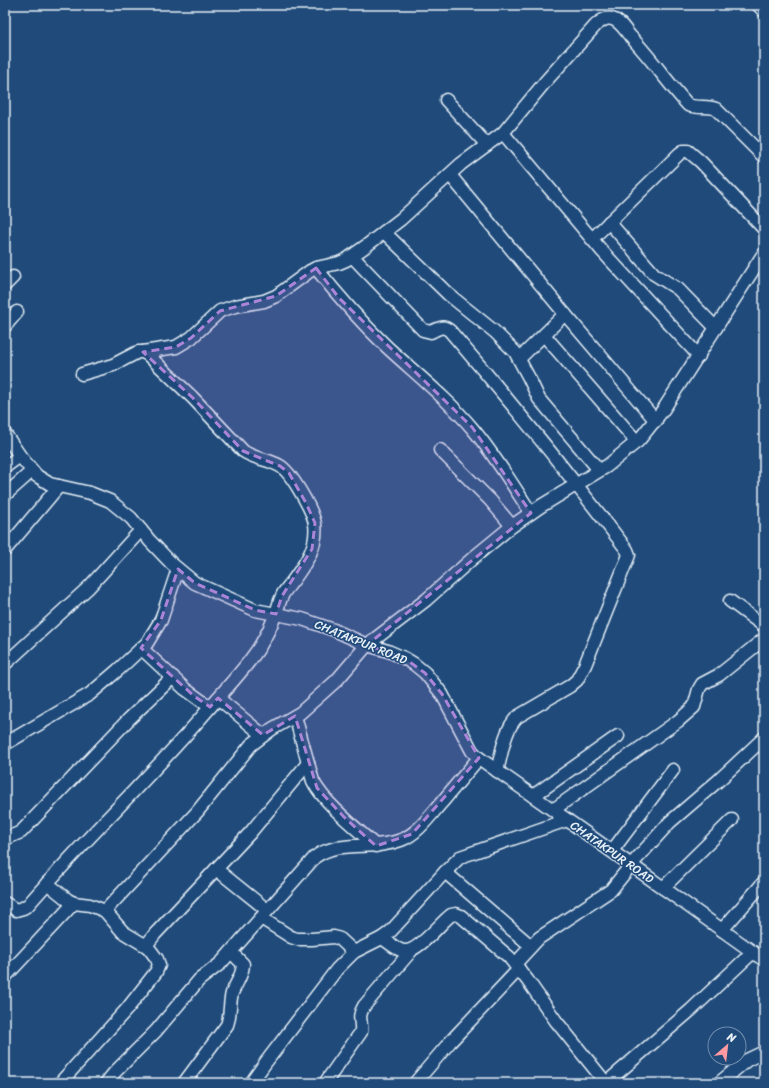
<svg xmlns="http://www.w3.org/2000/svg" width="769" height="1088" viewBox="0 0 769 1088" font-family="Sriracha,sans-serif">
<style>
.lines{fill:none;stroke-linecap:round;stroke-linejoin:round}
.minor-casing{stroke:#e8f1f8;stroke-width:15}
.minor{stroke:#1f4a7a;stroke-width:12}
.marked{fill:#ac85d9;fill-opacity:0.2;stroke:#ac85d9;stroke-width:3;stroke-dasharray:8 5;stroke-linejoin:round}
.labels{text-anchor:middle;stroke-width:3;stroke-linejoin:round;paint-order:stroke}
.street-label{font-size:12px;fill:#e8f1f8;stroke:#1f4a7a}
</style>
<rect width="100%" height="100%" fill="#1f4a7a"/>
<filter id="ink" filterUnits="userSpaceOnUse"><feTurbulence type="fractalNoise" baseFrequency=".025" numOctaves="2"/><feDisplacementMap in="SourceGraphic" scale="8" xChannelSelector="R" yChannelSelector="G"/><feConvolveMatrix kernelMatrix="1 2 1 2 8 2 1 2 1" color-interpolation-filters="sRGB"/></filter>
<g filter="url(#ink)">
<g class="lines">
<defs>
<g id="minor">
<path d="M758,5L764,11"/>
<path d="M446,100L487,145"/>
<path d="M503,133L602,251L699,356"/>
<path d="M450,175L565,314L656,421"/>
<path d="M609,222L654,274L678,289L716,328"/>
<path d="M384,232L448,294L495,332L515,352L529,378L539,399L599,470"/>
<path d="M592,239L679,154L683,151H688L701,162L764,229"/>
<path d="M352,256L423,330L431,332C439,328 443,325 450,331C511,402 570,475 627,550L629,555L585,665L577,680L570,686L517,717C504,731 502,753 497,771"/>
<path d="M316,268C338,296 361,322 387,347C415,373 447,398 472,428C494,454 512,484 531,513"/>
<path d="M5,285L13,277"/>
<path d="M5,326L17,312"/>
<path d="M544,335L637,442"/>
<path d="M143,352L176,347L191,338L220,311L235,306L264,301L276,296L310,271L316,268L339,263L346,260L366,246L401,219L461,164L503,133L545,82L596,25C601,21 606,17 612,19C620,21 625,30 630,36C651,58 668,83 688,105C699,109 707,105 716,109L764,157"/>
<path d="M519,359L565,314"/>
<path d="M5,434L20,456L37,476L50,484L90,493L110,501L131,518L150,541L172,564L195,583L255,610L302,619L334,630L367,645L388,651L404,658L414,664L425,673L442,694L472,751L479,758L634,867L764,960"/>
<path d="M440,450L490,500L512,526"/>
<path d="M5,467L20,456"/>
<path d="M5,495L32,471"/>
<path d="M5,550L59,486"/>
<path d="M730,601L764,626"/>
<path d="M141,648L185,689L210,707"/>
<path d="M5,664L89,587L141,530"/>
<path d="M218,698L263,735"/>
<path d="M295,716L313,781C323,802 358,830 376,846"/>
<path d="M5,744L90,694L118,670L147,643L161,620L178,569"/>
<path d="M533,796L618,736"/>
<path d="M553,810L678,721L694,707L699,689L702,684L719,675L764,639"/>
<path d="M5,839L21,832L129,719L173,677"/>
<path d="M612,851L673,770"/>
<path d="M216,869L267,910"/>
<path d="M445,872L531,946"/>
<path d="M47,883L68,900L74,903L90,905L105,911L123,932L148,947"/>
<path d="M663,888L732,820"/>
<path d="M5,903L16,910L23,908L28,905C87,836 154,774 212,705C228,686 247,667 260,646C266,636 272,624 276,613C278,608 279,602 282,596C284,591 289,586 292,582C305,564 318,547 315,524C313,511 291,472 280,466C268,459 254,459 243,451L193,398L148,355L143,352H138L113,365L82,374"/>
<path d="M105,911L197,812L251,745L272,729L300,713L337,680L367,645L426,600L473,558L512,526L541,506L607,466L639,440L663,410L764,253"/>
<path d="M261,918L291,937L297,939H312L334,937L340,939L354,952"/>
<path d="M722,930L764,882"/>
<path d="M382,938C389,942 396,950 404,951C418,953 440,923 451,915L456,914L461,916L509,957L528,981L556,1021L606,1083L691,1010L753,952"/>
<path d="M515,964L539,938L611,890L631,865L670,822L719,780L764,738"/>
<path d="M5,977L74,903"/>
<path d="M60,1083L127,1009L156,972L159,965L157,959L148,947V943L155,934L250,833L308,763"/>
<path d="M106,1083L115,1072L156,1031L199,980L221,963L315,857C340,839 373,851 401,840C419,833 431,814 443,801C455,786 467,772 479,758"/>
<path d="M184,1083L227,1025C231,1014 229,1004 232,993C236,983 243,975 243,964L231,952"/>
<path d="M251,1083L266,1062L337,969L354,952L382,938L390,932L445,872L460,857L567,820"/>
<path d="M325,1083L361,1032C362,1019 357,1018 364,1006L411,951"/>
<path d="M415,1083L450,1042L519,969"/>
<path d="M719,1083L747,1060L764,1052"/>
</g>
</defs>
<use href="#minor" class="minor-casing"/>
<use href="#minor" class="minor"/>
</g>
</g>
<path class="marked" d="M316,268L339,298L472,427L531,513L367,645L404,658L425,673L442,694L479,758L412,834L376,846L344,817L317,788L295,716L263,735L218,698L210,707L194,696L141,648L161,620L178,569L195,583L255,610L276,614L282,596L312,549L315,523L306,503L289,473L280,466L243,451L193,398L143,352L176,347L191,338L220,311L276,296Z"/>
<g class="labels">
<g class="street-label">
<text transform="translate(361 642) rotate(22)" y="4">CHATAKPUR ROAD</text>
<text transform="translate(612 852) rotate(35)" y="4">CHATAKPUR ROAD</text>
</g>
</g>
<rect width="769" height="1088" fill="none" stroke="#1f4a7a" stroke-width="20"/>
<rect x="10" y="10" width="749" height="1068" fill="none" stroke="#e8f1f8" stroke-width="1.5" filter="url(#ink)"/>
<g transform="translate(727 1046) rotate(28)"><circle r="19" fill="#1f4a7a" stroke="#6f8dac"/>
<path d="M0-3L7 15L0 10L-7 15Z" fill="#ff9aa2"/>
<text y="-6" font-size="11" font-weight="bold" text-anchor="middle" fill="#e8f1f8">N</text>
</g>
</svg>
